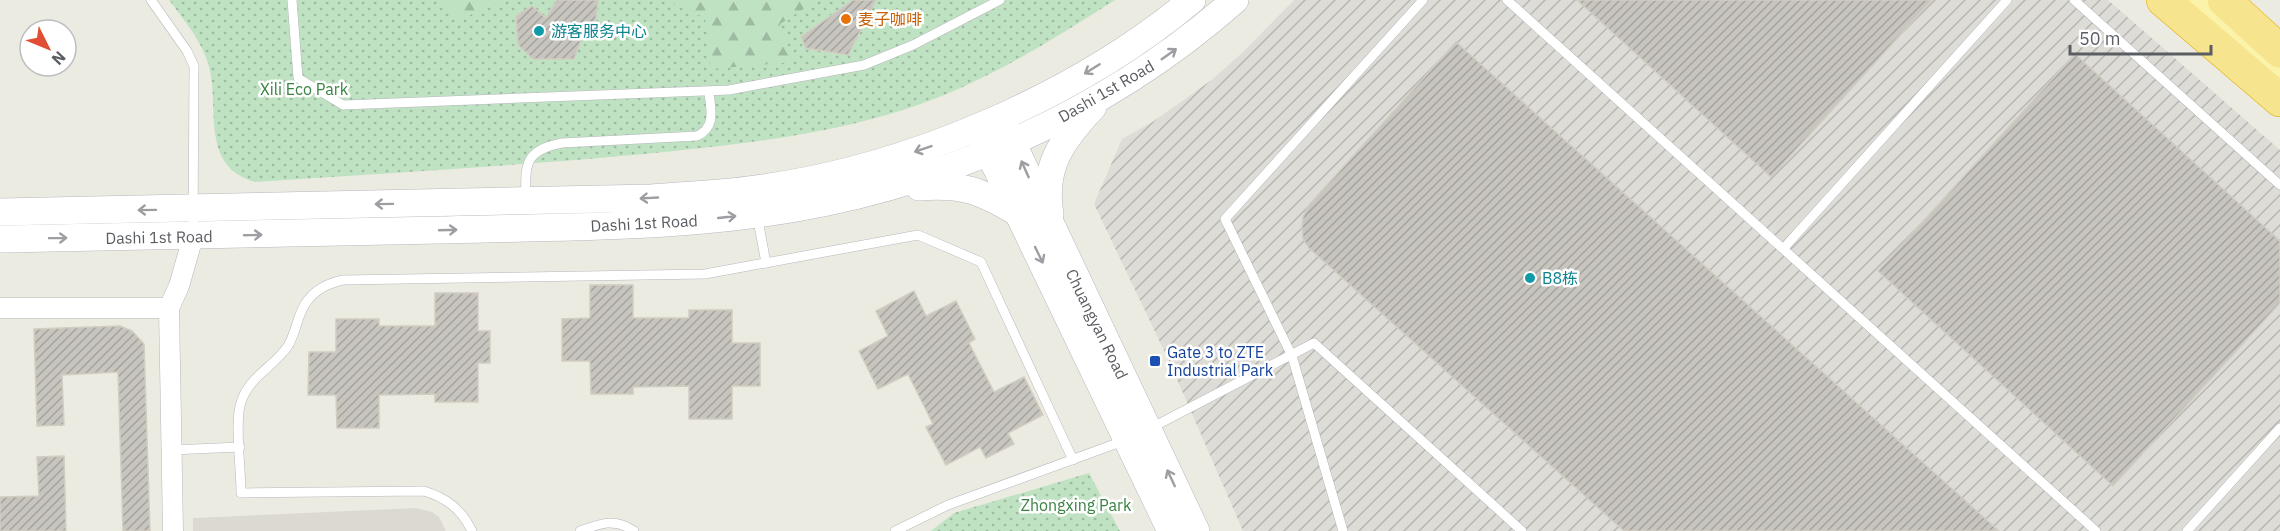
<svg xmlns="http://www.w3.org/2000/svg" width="2280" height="531" viewBox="0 0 2280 531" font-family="'IBM Plex Sans','Noto Sans SC',sans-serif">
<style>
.industrial{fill:url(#industrial-furrows)}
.education{fill:#dcdad0}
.green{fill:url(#green-dots)}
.forest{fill:url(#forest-firs)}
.building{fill:url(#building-hatch);stroke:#d1cdc1;stroke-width:1.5}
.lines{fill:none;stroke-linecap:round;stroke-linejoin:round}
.service-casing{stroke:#b5b7bc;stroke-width:10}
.minor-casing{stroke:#b5b7bc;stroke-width:21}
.secondary-casing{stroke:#b6b8be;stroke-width:28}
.primary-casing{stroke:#eacc5e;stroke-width:32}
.motorway-casing{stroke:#e3af0b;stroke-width:34}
.service{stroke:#fff;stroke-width:9}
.minor{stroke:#fff;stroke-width:20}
.secondary{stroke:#fff;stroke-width:27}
.primary{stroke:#fbf3a9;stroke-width:30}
.motorway{stroke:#f7e48e;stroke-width:33}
.oneway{stroke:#9c9ea1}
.food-dot{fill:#e8710a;stroke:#fff;stroke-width:2}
.culture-dot{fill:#0f9aa8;stroke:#fff;stroke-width:2}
.transit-dot{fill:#1a4fb4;stroke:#fff;stroke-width:2}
.labels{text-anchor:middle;stroke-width:5;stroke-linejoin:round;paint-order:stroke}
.food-label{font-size:16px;fill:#c56008;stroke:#fff;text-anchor:start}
.culture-label{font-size:16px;fill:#0d838f;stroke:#fff;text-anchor:start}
.park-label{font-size:16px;fill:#398342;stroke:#fff}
.street-label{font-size:16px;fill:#5a5d62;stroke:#fff}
.transit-label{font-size:16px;fill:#164399;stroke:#fff;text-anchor:start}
</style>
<defs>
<pattern id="industrial-furrows" width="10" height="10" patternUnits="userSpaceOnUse" patternTransform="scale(1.5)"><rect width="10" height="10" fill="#dedcd6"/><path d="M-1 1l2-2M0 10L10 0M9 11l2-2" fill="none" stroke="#b7b6b1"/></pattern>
<pattern id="green-dots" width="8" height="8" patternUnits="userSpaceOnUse" patternTransform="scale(1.5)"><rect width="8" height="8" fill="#bfe3c2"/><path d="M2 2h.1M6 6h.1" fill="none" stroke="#9ebba1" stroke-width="1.8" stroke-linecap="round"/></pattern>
<pattern id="forest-firs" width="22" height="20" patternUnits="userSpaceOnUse" patternTransform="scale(1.5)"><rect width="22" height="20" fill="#bfe3c2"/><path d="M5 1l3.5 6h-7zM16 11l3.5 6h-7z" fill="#9ebba1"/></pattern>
<pattern id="building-hatch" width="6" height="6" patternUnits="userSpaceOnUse" patternTransform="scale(1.5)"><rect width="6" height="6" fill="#c8c5bf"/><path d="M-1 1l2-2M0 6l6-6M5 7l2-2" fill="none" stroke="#a5a39f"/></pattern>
</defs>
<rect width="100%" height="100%" fill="#ecebe2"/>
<path class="industrial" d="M1294,0H2108L2280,150V531H1243L1169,361L1094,204L1122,139L1154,121L1213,79L1244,51Z"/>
<path class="education" d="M416,508L432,512L439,517L446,531H193V518Z"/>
<g class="green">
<path d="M169,0H1115C1048,43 979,86 903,110C818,137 731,145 644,154C515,166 385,173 255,182C198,166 221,105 208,63C201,40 183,19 169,0Z"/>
<path d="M1089,473L1120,531H931L954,513Z"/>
</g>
<g class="forest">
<path d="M434,0H505L461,19Z"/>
<path d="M667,0H817L780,24L793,62L711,69L705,18Z"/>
</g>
<g class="building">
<path d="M557,0H598L595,27L583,34L574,59H533L518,45L516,16L532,6L546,18Z"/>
<path d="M853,0H876L848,55L806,48L801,37Z"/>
<path d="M1577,0H1932L1771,177Z"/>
<path d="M1456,42L1999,531H1624L1309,248L1303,239L1302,227L1303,217L1309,205Z"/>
<path d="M2075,54L2280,241V303L2113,486L1878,271Z"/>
<path d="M590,285H633V318H689V310H732V343H760V386H732V419H689V386L633,387V394H591L590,361H562V319L590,318Z"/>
<path d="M914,291L926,316L956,301L975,339L969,343L994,392L1024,377L1043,415L1008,433L1014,444L986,458L980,447L946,465L926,427L933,424L908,374L878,389L859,351L888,336L876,311Z"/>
<path d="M435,293H478V331H490V363H478V402H435V394L379,395V428H337L336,395H308L309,352H336V319H379V326H435Z"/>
<path d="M120,326L132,331L144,344L150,531H123L118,372L62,375L64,425L37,426L34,329Z"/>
<path d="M64,456L66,531H0V497L39,496L37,457Z"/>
</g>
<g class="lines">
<defs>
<g id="service">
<path d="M151,0L187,51L194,66L193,234"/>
<path d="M292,0L298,78L343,105L729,90L864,65L913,45L1000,0"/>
<path d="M1507,0L2096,531"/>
<path d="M2074,0L2280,185"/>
<path d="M526,199C525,165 524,150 562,143L697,136C716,127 711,110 709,93"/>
<path d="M757,215L766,263"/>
<path d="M1783,249L2007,0"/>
<path d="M1149,429L1314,343L1522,531"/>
<path d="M171,450L240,447"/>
<path d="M472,531C461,509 447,498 424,491L241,493C241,469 235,427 240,406C247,377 273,368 288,346C297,331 297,313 308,300C317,288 329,283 343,280L705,274L918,235L981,262L1073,460"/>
<path d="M580,531C601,523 615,518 634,531"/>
<path d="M895,531L948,505L1126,440"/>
<path d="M1343,531L1292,356L1225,219L1423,0"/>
<path d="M2187,531L2280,428"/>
</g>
<g id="minor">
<path d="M0,308H169"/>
<path d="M173,531L169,308L179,286L193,237"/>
</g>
<g id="secondary">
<path d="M1004,125L1196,531"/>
<path d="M981,136L1171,531"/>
<path d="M919,187C963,184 980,190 1018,213"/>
<path d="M0,212L651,198C686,195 721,194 755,189C905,170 1076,97 1192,0"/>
<path d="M1050,214C1042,167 1062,140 1093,107"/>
<path d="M0,239C147,237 294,234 440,230C546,227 652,228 757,214C930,192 1104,116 1235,0"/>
</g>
<path id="primary" d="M2198,0L2280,74"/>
<g id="motorway">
<path d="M2163,0L2280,100"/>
<path d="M2224,0L2280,51"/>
</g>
</defs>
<use href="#service" class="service-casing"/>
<use href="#minor" class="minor-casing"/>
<use href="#secondary" class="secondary-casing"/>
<use href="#primary" class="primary-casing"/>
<use href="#motorway" class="motorway-casing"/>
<use href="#service" class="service"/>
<use href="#minor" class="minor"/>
<use href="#secondary" class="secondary"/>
<use href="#primary" class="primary"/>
<use href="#motorway" class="motorway"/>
</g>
<defs><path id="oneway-shaft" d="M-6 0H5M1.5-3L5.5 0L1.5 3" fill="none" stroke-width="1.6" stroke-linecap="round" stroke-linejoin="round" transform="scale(1.5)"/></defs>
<g class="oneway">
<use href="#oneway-shaft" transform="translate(1169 54) rotate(-35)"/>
<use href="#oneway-shaft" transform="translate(1092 69) rotate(148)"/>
<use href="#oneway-shaft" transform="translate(923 149) rotate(161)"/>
<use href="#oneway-shaft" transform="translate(1025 169) rotate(-114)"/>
<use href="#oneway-shaft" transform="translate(649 198) rotate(177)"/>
<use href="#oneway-shaft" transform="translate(384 204) rotate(179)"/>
<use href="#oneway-shaft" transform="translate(147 210) rotate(179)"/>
<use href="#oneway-shaft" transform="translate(727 217) rotate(-6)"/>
<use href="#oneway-shaft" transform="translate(448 230) rotate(-2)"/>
<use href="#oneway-shaft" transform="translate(253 235) rotate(-2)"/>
<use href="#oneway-shaft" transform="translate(58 238) rotate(-1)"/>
<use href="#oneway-shaft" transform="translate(1039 255) rotate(64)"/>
<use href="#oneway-shaft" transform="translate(1171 478) rotate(-115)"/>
</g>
<circle class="food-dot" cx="846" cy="19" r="6"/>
<g class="culture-dot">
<circle cx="539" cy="31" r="6"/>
<circle cx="1530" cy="278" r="6"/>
</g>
<rect class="transit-dot" x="1149" y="355" width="12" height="12" rx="3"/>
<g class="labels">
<g class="food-label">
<text x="858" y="25">麦子咖啡</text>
</g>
<g class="culture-label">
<text x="551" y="37">游客服务中心</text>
<text x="1542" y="284">B8栋</text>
</g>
<g class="park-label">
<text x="304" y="95">Xili Eco Park</text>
<text x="1076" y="511">Zhongxing Park</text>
</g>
<g class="street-label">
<text transform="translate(1106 91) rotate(-30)" y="6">Dashi 1st Road</text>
<text transform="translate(644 223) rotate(-3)" y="6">Dashi 1st Road</text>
<text transform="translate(159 237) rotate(-1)" y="6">Dashi 1st Road</text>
<text transform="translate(1097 324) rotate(64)" y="6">Chuangyan Road</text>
</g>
<g class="transit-label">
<text x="1167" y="358">Gate 3 to ZTE<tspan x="1167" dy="18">Industrial Park</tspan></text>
</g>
</g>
<g transform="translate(48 48) rotate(133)"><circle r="28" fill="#ffffff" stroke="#bdbec0" stroke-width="1.5"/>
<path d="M0-4.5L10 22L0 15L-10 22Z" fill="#e04e35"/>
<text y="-9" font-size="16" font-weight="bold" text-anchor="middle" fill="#5a5d62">N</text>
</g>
<path d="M2070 45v9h141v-9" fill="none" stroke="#5a5d62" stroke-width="3"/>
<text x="2079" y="45" font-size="18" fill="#5a5d62" stroke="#ffffff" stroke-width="4.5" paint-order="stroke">50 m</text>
</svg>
